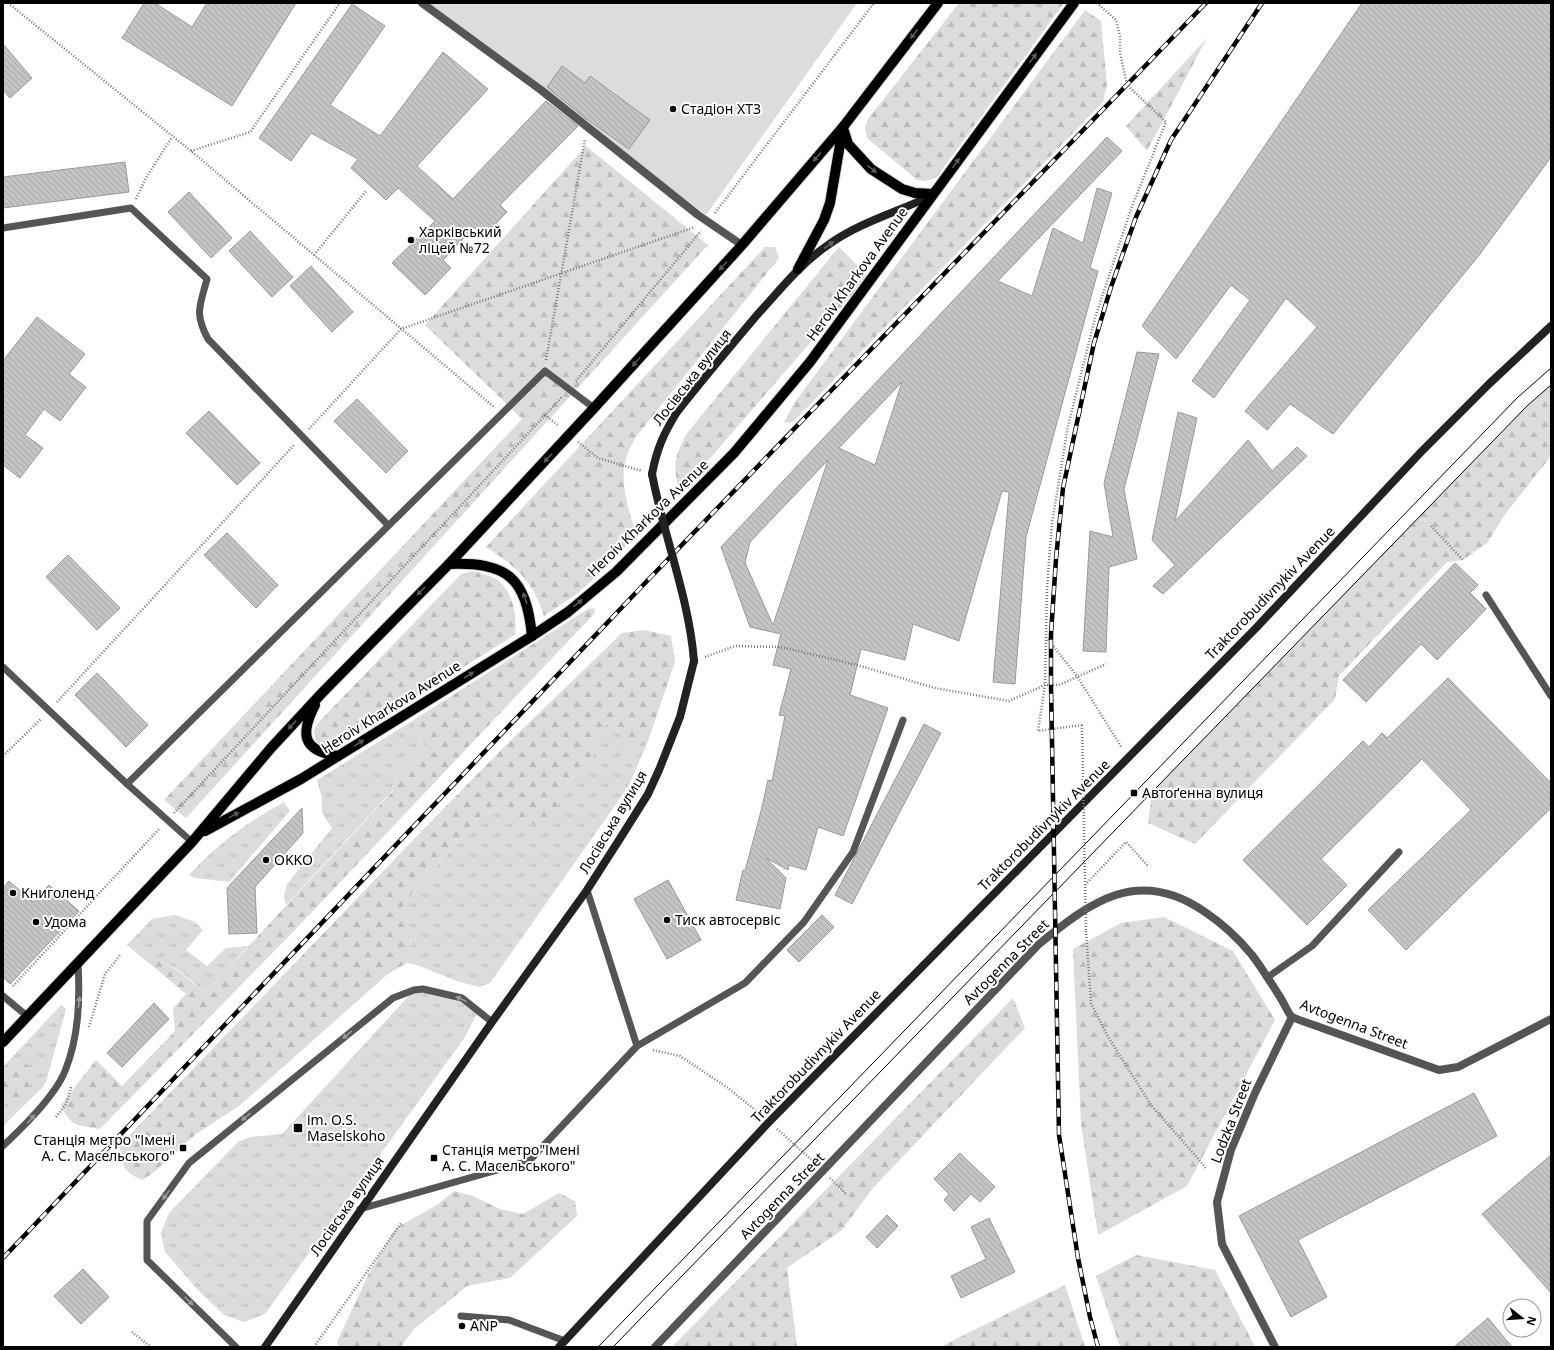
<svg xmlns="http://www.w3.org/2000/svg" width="1554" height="1350" viewBox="0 0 1554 1350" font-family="'Noto Sans',sans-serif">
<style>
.grass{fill:url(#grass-tufts)}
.forest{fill:url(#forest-firs)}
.pitch{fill:#dcdcdc}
.building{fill:url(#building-back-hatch);stroke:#999;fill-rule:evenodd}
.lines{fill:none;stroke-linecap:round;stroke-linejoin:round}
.primary-casing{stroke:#dbdbdb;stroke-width:12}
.path{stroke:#777;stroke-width:2.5;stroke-dasharray:1 2;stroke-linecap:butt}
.service{stroke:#555;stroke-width:7}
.minor{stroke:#555;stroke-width:8}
.tertiary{stroke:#555;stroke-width:8}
.secondary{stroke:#222;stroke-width:8}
.primary{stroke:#000;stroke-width:10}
.tram{stroke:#000;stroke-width:1}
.rail-casing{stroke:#000;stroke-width:4.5}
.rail{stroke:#fff;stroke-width:3;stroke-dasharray:9;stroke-linecap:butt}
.path-bridge{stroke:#777;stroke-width:2.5;stroke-dasharray:1 2;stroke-linecap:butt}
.secondary-bridge{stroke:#222;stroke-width:8}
.oneway{fill:#595959}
.oneway2{fill:#646464}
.oneway3{fill:#999}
.poi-dot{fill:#000;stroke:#fff;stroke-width:1.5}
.labels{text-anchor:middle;stroke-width:4;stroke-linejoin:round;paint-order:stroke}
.poi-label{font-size:14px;fill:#000;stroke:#fff;text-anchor:start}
.street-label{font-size:14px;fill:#000;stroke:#fff}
</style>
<defs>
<pattern id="grass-tufts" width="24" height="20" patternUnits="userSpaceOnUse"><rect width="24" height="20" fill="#dcdcdc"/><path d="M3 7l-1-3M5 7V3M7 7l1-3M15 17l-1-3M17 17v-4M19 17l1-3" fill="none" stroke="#bbb"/></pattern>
<pattern id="forest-firs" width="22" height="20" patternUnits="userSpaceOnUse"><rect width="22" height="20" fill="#dcdcdc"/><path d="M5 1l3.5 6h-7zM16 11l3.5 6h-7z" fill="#bbb"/></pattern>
<pattern id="building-back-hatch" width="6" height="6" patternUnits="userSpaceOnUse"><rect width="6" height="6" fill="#c4c4c4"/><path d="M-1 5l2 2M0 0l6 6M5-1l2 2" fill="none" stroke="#a7a7a7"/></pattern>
</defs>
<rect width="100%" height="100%" fill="#fff"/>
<g class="grass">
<path d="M615,719L625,748L632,750L647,744L628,787L490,983L479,987L457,981L414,964L407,963L411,941L403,906L414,891L484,812L500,811L511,817L562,788L592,758L595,743L601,727Z"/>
<path d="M412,721L426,748L397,776L392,791L286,905L284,896L287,884L332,828L322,813V798L317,780Z"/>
<path d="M284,802L290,811L229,882L195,878L189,875C216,845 248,822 284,802Z"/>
<path d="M175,915L195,922L203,930L186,950L207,966L226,948L248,946L205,993C189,978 175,965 154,959L149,963L127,945L152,919Z"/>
<path d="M414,990L462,998L478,1011L465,1037L265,1314L244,1322L224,1315L198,1290L165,1252L161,1233L169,1213L238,1142L250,1137L282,1134Z"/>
<path d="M61,1005L66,1009L46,1082L42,1088L3,1126V1067Z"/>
</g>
<g class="forest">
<path d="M959,3H1064L936,178L925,181L917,180L867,138L865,128L868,119Z"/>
<path d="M1085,10L1101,21L1107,85L1103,102L793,422L784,423L795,402Z"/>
<path d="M1207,38L1147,151L1126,126Z"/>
<path d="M586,146L708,245L186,818L164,800L522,419L425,325Z"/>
<path d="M765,247H775L779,258L635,438C632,445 628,451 626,458C619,482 629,511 636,534L610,564L578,593L544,616C533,581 517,567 486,547Z"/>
<path d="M839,247L868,276L679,494C674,464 672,459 688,432Z"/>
<path d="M1551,385V456L1506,513L1487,543L1463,560L1447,562L1339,676L1335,699L1195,844L1148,823L1152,792L1527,406Z"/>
<path d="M473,571C481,574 492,575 500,582C514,595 517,617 515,635L334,748H327L316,742L314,731L317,724L461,574Z"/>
<path d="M595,608L594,614L294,931L100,1129C78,1125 70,1127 61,1105L96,1060L122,1086L175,1031L173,1008L186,994L149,963L154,958C175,966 188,979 205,993L392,792L397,776L426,748L412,721L588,609Z"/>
<path d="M644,630L671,636L675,662L647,744L632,750L624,748L615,719L601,727L595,743L592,758L562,788L554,816L543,827L511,817L500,811L484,812L414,891L403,906L411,941L407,963L389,973L239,1106L196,1134L153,1173L142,1180C124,1172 120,1164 120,1145L417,836L505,746L622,633Z"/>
<path d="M1164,917L1233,951L1275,1020L1187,1186L1098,1235L1081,1124L1073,949L1121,923Z"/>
<path d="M1013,998L1025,1028L873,1188L842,1230L787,1268L797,1346L799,1347H672Z"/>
<path d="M17,1058L30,1067L33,1080C24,1095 20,1098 3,1099V1070Z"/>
<path d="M454,1191L473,1196L500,1209L523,1214L559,1193L575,1201L577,1216L510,1278L467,1286L413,1330L401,1347H339L337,1342L369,1273L396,1228L437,1205Z"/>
<path d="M1136,1255L1215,1270L1255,1347H1120L1096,1276Z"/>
<path d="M1065,1285L1085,1347H940Z"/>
</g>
<path class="pitch" d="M424,3H857L706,215Z"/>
<g class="building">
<path d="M144,3H155L192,27L207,3H296L232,106L122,38Z"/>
<path d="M1362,3H1551V157L1480,254L1333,434L1290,404L1267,430L1245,411L1317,327L1286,298L1214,398L1192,381L1250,300L1231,285L1176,359L1142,326Z"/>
<path d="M352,4L385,26L330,105L380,136L443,52L488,89L417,166L453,199L546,101L578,126L500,205L507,212L484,236L474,227L443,260L451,268L425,295L392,263L435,221L398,188L386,200L351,168L358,159L311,133L291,161L259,138Z"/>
<path d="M3,44L32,78L10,98L3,90Z"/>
<path d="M562,66L585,83L590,76L650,120L629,149L585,118L547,87Z"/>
<path d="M1107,137L1122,151L998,281L1032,296L1053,228L1083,243L1097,188L1112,193L1090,268L1098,271L1026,537L1015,684L993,682L1009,492L1002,491L959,641L913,624L905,660L861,649L850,695L888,708L843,836L818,827L806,870L789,865L788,870L766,858L786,878L780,909L736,900L743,870L745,871L761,811L768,780L772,781L785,716L779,715L791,669L773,665L781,634L750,627L721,547ZM902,382L875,465L839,448ZM828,460L773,625L745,563L750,542Z"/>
<path d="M125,162L129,192L3,208V177Z"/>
<path d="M189,192L232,238L211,258L168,212Z"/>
<path d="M250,231L293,277L272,297L229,251Z"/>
<path d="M311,266L353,312L332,332L290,286Z"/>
<path d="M37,317L85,354L69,374L86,387L60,421L44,409L25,435L43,448L20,478L3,465V361Z"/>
<path d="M1137,352L1159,354L1124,489L1137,559L1109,567L1106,652L1083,651L1090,531L1113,537L1104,483Z"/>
<path d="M357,399L408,451L386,473L334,421Z"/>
<path d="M209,411L260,463L237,485L186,433Z"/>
<path d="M1178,412L1197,418L1175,521L1248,440L1272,471L1297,447L1307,456L1163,594L1153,586L1175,565L1152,540Z"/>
<path d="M227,533L278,585L256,608L204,555Z"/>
<path d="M68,555L120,608L97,630L46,577Z"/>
<path d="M1455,563L1478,585L1470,593L1486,609L1437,660L1421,644L1366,702L1343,680Z"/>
<path d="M97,673L148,725L126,747L75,695Z"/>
<path d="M1448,678L1551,783V808L1406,950L1368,910L1471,810L1422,759L1321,859L1347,885L1307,925L1243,860L1363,741L1369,747L1382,733L1387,738Z"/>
<path d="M924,724L941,733L852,904L835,895Z"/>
<path d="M302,808L303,833L255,887L257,933L229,934L227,888Z"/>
<path d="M668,880L701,940L667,959L634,899Z"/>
<path d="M9,881L33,902L49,885L79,911L10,984L3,977V888Z"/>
<path d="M822,915L834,927L799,962L787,950Z"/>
<path d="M154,1003L169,1019L122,1067L107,1053Z"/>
<path d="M1474,1093L1497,1136L1298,1240L1327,1297L1291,1317L1239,1216Z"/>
<path d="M960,1153L995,1187L980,1202L971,1194L954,1211L944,1200L949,1194L934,1179Z"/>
<path d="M1551,1155V1293L1482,1214Z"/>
<path d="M887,1215L898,1226L877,1248L866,1237Z"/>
<path d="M989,1218L1015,1272L961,1298L951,1276L986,1259L971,1227Z"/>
<path d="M83,1269L109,1297L81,1324L54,1296Z"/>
<path d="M1488,1318L1512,1347H1454Z"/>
</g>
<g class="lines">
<defs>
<g id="primary">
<path d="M844,131L848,144L871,169L902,189L915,193L933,194"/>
<path d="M798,269L824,220L830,203L843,127"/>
<path d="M449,564C507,562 526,577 532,636"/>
<path d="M315,705C300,734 302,751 338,756"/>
<path d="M205,831L301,779L532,636L568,612L616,572L734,453L810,362L1074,3"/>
<path d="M3,1042L192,842L271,748L321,694L449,564L594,408L742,245L843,127L938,3"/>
</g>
</defs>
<use href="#primary" class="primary-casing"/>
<g class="path">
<path d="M8,3L191,151L494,407"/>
<path d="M191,151L250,132L340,3"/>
<path d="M136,199L146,178L172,137"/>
<path d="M715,213L874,3"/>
<path d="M314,255L367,190"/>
<path d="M546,360L585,139"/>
<path d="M576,381L701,231"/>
<path d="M545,415L559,426"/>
<path d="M309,429L401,329L695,227"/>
<path d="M578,442L598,458L642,471"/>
<path d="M1431,526L1463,560"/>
<path d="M1046,637L1077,676L1122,748"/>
<path d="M705,657L735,646L781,647L857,665L935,688L1009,701L1045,685H1059L1106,664"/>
<path d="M57,702L295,444"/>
<path d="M1082,725L1038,731L1045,685L1047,588L1052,523L1068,426L1095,318L1131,209L1166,122L1127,85L1120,53V36L1116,20L1097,3"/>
<path d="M3,756L41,719"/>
<path d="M174,813L562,397"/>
<path d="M1085,885L1126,842L1148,866"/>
<path d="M1086,931L1091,1003L1107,1035L1151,1105L1206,1168"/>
<path d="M13,986L160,828"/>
<path d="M89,1027L105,974L121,954"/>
<path d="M653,1050L680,1056L728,1088L760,1114"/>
<path d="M56,1117L66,1104L71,1087"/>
<path d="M777,1129L815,1163"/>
<path d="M830,1178L847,1195"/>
<path d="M132,1332L151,1347"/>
<path d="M314,1347L402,1222"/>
</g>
<g class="service">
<path d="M3,228L131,208L207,279C200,306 194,313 208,339L388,525"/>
<path d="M1486,595L1551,696"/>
<path d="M3,667L127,784"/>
<path d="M192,842L127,784L545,371L594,408"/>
<path d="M587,890L637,1046"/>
<path d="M1268,977L1312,946L1399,852"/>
<path d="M3,996L27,1016"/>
<path d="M3,1146C23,1127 55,1096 65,1071C79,1037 80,999 78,963"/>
<path d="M360,1209L529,1161L637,1046L745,983L804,922L853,852L903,720"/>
<path d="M461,1316L509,1320L565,1341"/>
<path d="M236,1347L147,1260V1221L189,1163L393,998L414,990L423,989L462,998L492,1022"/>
</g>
<path class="minor" d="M422,3L541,90L698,215L742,245"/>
<g class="tertiary">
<path d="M655,1347L1038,945C1091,901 1139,866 1205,912C1223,924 1238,938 1252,955C1262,968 1271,983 1280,997C1284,1003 1287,1011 1291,1016C1296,1020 1315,1025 1322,1028C1361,1042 1400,1056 1439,1070L1458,1067L1551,1019"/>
<path d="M1275,1347L1222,1244L1217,1202L1231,1150L1255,1093L1292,1017"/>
</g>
<g class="secondary">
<path d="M652,474C657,448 664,433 677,412C703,379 730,347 757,315C780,290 800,264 828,245C860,222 898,212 933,195"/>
<path d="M265,1347L492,1022L587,890L621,837L648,794L659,770L680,717L694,661"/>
<path d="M559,1347L769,1122L1256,628L1421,452L1489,384L1551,326"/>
</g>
<use href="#primary" class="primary"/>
<g class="tram">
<path d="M598,1347L1517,398L1551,368"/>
<path d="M613,1347L1527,406L1551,385"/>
</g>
<defs>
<g id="rail">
<path d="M3,1258L647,581L1206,3"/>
<path d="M1098,1347L1090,1317L1078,1258L1059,1135L1051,685V634L1056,559L1063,488L1094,343L1111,287L1136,217L1171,140L1262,3"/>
</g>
</defs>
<use href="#rail" class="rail-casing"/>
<use href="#rail" class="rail"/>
<path class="path-bridge" d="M1082,725L1086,931"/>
<path class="secondary-bridge" d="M652,474C664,537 689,598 694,661"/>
</g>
<defs><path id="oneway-solid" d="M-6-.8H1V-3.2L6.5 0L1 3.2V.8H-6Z"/></defs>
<g class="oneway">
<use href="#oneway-solid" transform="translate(914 34) rotate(128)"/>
<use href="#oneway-solid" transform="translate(1033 58) rotate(-54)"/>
<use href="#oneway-solid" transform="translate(817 157) rotate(131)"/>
<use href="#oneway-solid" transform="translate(956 163) rotate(-54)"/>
<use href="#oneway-solid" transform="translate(872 169) rotate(38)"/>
<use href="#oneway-solid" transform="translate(723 266) rotate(132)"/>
<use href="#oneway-solid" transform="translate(636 362) rotate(132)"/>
<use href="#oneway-solid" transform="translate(548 458) rotate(133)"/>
<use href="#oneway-solid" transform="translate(421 591) rotate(134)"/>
<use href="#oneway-solid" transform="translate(525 598) rotate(-108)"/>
<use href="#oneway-solid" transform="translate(578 603) rotate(-39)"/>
<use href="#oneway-solid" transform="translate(469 675) rotate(-32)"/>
<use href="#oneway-solid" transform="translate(292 725) rotate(133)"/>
<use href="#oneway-solid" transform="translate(359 743) rotate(-32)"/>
<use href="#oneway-solid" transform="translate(234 815) rotate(-29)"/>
</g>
<use class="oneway2" href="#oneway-solid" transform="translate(829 245) rotate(-35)"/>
<g class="oneway3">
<use href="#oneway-solid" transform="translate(461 999) rotate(-156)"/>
<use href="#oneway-solid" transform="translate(79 1002) rotate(-84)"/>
<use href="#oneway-solid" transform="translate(347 1035) rotate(141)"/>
<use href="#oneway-solid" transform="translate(246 1117) rotate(141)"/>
<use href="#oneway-solid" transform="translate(31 1119) rotate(-49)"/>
<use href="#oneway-solid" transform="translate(166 1195) rotate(126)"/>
<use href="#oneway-solid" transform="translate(189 1301) rotate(44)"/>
</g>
<g class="poi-dot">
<circle cx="673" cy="109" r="4"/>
<circle cx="411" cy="240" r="4"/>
<rect x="1130" y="789" width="8" height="8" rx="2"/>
<circle cx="266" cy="860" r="4"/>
<circle cx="13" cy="893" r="4"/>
<circle cx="667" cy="920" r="4"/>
<circle cx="36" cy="922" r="4"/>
<rect x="293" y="1123" width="10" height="10" rx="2"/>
<rect x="179" y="1144" width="8" height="8" rx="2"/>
<rect x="430" y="1154" width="8" height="8" rx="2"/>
<circle cx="462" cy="1326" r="4"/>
</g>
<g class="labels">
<g class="poi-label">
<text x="681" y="114">Стадіон ХТЗ</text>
<text x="419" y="237">Харківський<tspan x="419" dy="16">ліцей №72</tspan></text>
<text x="1142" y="798">Автоґенна вулиця</text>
<text x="274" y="865">OKKO</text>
<text x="21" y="898">Книголенд</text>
<text x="675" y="925">Тиск автосервіс</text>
<text x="44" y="927">Удома</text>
<text x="307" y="1125">іm. O.S.<tspan x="307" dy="16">Maselskoho</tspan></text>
<text x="175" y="1145" text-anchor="end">Станція метро "Імені<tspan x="175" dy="16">А. С. Масельського"</tspan></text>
<text x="442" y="1155">Станція метро"Імені<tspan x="442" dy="16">А. С. Масельського"</tspan></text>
<text x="470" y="1331">ANP</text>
</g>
<g class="street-label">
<text transform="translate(857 274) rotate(-54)" y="5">Heroiv Kharkova Avenue</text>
<text transform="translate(692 377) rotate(-52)" y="5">Лосівська вулиця</text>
<text transform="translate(648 518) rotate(-44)" y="5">Heroiv Kharkova Avenue</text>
<text transform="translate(1270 593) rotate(-46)" y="5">Traktorobudivnykiv Avenue</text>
<text transform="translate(391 707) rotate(-32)" y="5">Heroiv Kharkova Avenue</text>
<text transform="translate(613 822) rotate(-59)" y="5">Лосівська вулиця</text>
<text transform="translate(1044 825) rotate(-45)" y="5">Traktorobudivnykiv Avenue</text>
<text transform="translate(1006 962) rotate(-45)" y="5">Avtogenna Street</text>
<text transform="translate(1354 1024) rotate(21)" y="5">Avtogenna Street</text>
<text transform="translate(816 1056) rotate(-46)" y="5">Traktorobudivnykiv Avenue</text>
<text transform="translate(1231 1121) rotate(-69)" y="5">Lodzka Street</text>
<text transform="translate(782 1196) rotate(-46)" y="5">Avtogenna Street</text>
<text transform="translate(347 1206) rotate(-55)" y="5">Лосівська вулиця</text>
</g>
</g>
<rect width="1554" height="1350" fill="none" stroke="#000000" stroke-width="8"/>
<g transform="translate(1522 1318) rotate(107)"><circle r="19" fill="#ffffff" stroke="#999999"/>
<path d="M0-3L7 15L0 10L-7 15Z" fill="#000000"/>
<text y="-6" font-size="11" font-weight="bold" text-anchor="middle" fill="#000000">N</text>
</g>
</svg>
